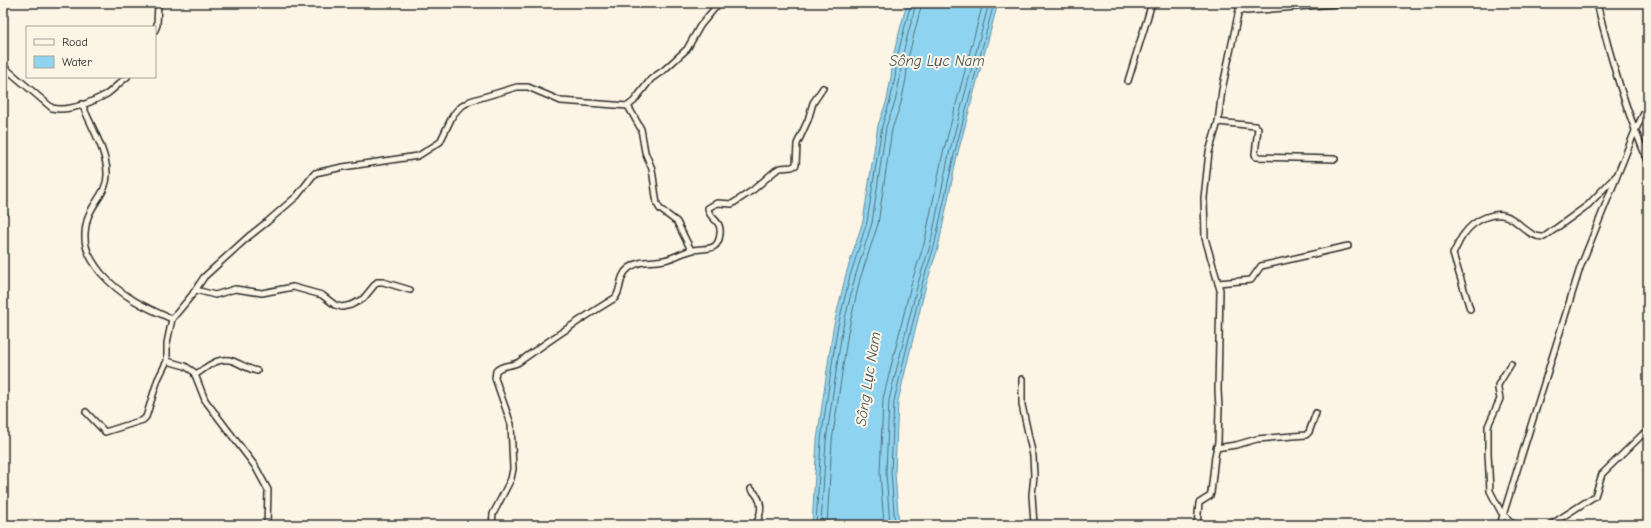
<svg xmlns="http://www.w3.org/2000/svg" width="1651" height="528" viewBox="0 0 1651 528" font-family="'Comic Neue',sans-serif">
<style>
.water{fill:#8ed4f0;stroke:#6690a1}
.lines{fill:none;stroke-linecap:round;stroke-linejoin:round}
.shore{stroke:#536f7a;stroke-width:1}
.minor-casing{stroke:#2b2b2b;stroke-width:8}
.minor{stroke:#fcf5e5;stroke-width:5}
.labels{text-anchor:middle;stroke-width:4;stroke-linejoin:round;paint-order:stroke}
.water-label{font-size:15px;font-style:italic;fill:#44555c;stroke:#fcf5e5}
</style>
<rect width="100%" height="100%" fill="#fcf5e5"/>
<filter id="ink" filterUnits="userSpaceOnUse"><feTurbulence type="fractalNoise" baseFrequency=".025" numOctaves="2"/><feDisplacementMap in="SourceGraphic" scale="8" xChannelSelector="R" yChannelSelector="G"/><feConvolveMatrix kernelMatrix="1 2 1 2 8 2 1 2 1" color-interpolation-filters="sRGB"/></filter>
<g filter="url(#ink)">
<path class="water" d="M907,3H998L957,156L938,248L926,285L898,401L895,473L899,525H812L817,440L833,329L846,274L863,221L878,125L887,100L891,77L893,56Z"/>
<g class="lines">
<g class="shore">
<path d="M816,525L821,440L837,330L850,276L867,222L882,126L890,101L895,78L897,57L911,3"/>
<path d="M821,525L826,441L842,331L855,277L872,223L886,127L895,102L900,78L902,57L916,3"/>
<path d="M827,525L832,441L848,332L860,279L878,224L892,129L901,103L906,79L908,58L922,3"/>
<path d="M884,525L880,473L883,399L912,281L924,244L943,153L983,3"/>
<path d="M890,525L886,473L889,400L918,283L930,246L949,154L989,3"/>
<path d="M895,525L891,473L894,401L922,284L934,247L954,155L994,3"/>
</g>
<defs>
<g id="minor">
<path d="M1240,3L1239,10L1247,11L1348,3"/>
<path d="M1597,3C1610,57 1625,110 1648,161"/>
<path d="M155,30L157,25L158,3"/>
<path d="M3,66L52,108C69,112 92,102 107,94C114,89 120,82 127,77"/>
<path d="M1128,81L1152,3"/>
<path d="M82,104C90,124 107,152 107,173C108,191 94,201 88,217C81,241 86,254 101,273C121,296 144,307 172,319"/>
<path d="M628,106L641,129L645,152L652,169L657,204L660,209L677,222L691,250"/>
<path d="M1218,122L1255,126L1258,128L1255,154L1256,157L1335,159"/>
<path d="M3,212L4,213"/>
<path d="M1218,283L1251,280L1261,266L1348,246"/>
<path d="M196,290L215,295L235,289L262,293L293,287L322,295L335,305L342,307L351,305L363,299L377,282H383L410,290"/>
<path d="M1470,309L1453,254C1457,247 1459,240 1464,234C1474,220 1496,208 1512,219C1522,225 1531,238 1544,237L1588,205L1616,176"/>
<path d="M167,361L185,366L194,372L205,400L255,466L268,490L267,525"/>
<path d="M1511,364L1498,385V389L1500,399L1488,426V453L1490,491L1501,512L1514,525"/>
<path d="M195,375C207,367 218,356 233,361C241,364 248,369 257,371"/>
<path d="M1022,379V405L1033,456L1034,476L1032,495L1034,525"/>
<path d="M86,412L105,432L143,420L146,417L158,379L167,361V343L172,319L192,295L204,277L248,237L267,222L297,196L315,173L343,167L418,156L440,142L453,115L459,108L470,101L517,87H528L561,101L628,106L634,101L651,79L664,70L687,49L700,26L719,3"/>
<path d="M1216,448L1236,445L1257,439L1306,435L1309,432L1316,413"/>
<path d="M751,489C764,501 762,511 756,525"/>
<path d="M492,525L493,514L511,479L513,469L511,424L495,378L496,371C502,364 511,367 519,362C550,340 582,318 615,298C622,290 618,276 629,268C642,259 649,263 664,260C674,258 683,252 693,250C705,247 718,253 720,234C722,219 708,219 708,208L717,203L732,204L753,190L775,171L780,168L792,167L796,165L797,144L808,120L813,103L823,88"/>
<path d="M1197,525L1199,503L1210,496L1211,493L1215,456L1218,442L1219,408L1218,390L1220,290L1205,238L1204,198L1209,152L1218,122L1222,90L1239,10"/>
<path d="M1500,525L1580,268L1635,131L1648,105"/>
<path d="M1550,525L1595,496L1602,474L1642,435L1648,432"/>
</g>
</defs>
<use href="#minor" class="minor-casing"/>
<use href="#minor" class="minor"/>
</g>
</g>
<g class="labels">
<g class="water-label">
<text x="937" y="66">Sông Lục Nam</text>
<text transform="translate(868 379) rotate(-81)" y="5">Sông Lục Nam</text>
</g>
</g>
<rect width="1651" height="528" fill="none" stroke="#fcf5e5" stroke-width="16"/>
<rect x="8" y="8" width="1635" height="512" fill="none" stroke="#2b2b2b" stroke-width="1.5" filter="url(#ink)"/>
<rect x="26" y="26" width="130" height="52" fill="#fcf5e5" stroke="#a8a49b"/>
<rect x="34" y="39" width="20" height="6" fill="#fcf5e5" stroke="#a8a49b"/>
<text x="62" y="46" font-size="12" fill="#2b2b2b">Road</text>
<rect x="34" y="56" width="20" height="12" fill="#8ed4f0" stroke="#a8a49b"/>
<text x="62" y="66" font-size="12" fill="#2b2b2b">Water</text>
</svg>
